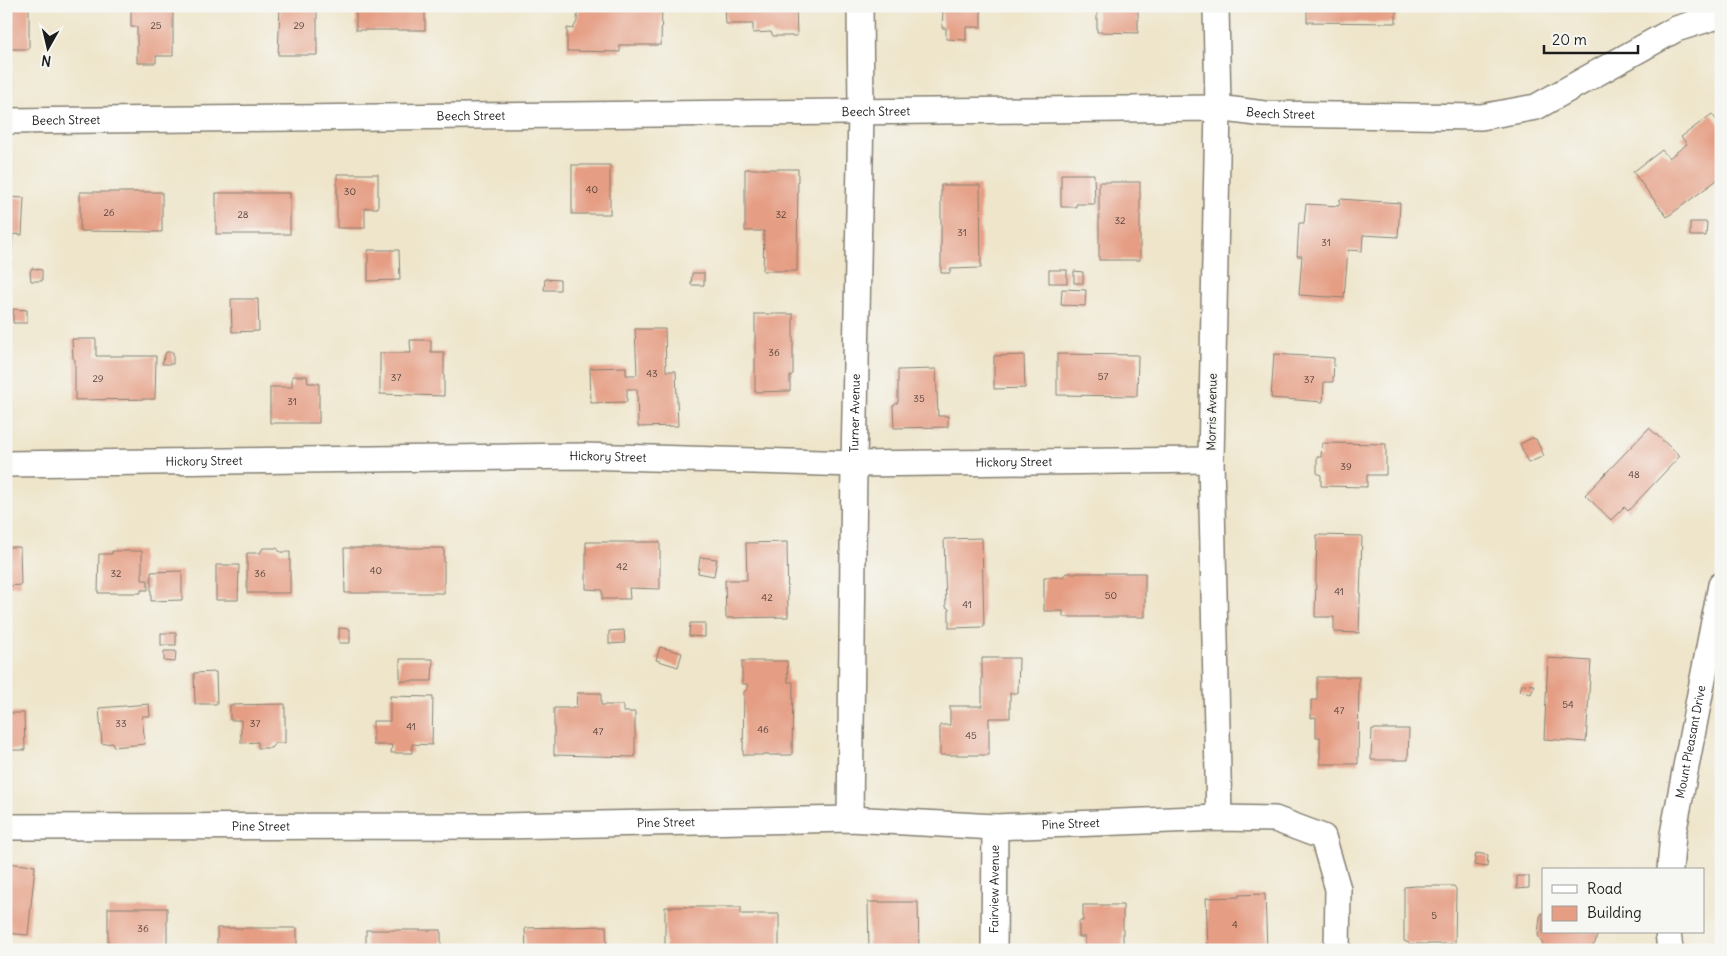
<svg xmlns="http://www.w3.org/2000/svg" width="1727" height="956" viewBox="0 0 1727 956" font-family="Delius,sans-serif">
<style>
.building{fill:#e59d83}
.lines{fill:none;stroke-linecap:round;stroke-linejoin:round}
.street-casing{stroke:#858073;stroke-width:28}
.street{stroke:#fff;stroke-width:25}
.labels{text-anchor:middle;stroke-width:4;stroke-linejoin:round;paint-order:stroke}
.number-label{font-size:10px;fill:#4e3c36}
.street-label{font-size:12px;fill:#1c1c1c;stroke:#f6f6f2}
</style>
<rect width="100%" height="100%" fill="#f6f6f2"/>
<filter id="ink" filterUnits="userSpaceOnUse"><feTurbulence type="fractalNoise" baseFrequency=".02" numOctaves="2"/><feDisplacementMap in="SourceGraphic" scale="10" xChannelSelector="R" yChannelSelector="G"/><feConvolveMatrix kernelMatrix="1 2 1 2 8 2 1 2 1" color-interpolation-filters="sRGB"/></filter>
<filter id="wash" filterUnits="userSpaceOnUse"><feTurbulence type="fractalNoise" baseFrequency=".0096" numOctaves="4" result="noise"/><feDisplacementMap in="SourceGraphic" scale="20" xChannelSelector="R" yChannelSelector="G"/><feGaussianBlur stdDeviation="1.12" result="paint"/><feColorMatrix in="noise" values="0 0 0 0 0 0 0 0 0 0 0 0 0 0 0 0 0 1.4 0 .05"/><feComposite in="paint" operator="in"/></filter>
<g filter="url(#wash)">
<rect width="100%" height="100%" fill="#eee5ca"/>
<g id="blocks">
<g class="building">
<rect x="6" y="6" width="23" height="43"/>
<path d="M131,6H173V56H156V63H137V27H131Z"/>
<path d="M280,6H317V55H278Z"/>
<rect x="356" y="6" width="69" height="24"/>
<path d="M578,6H662L661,45H620V52L567,51V28L573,29L577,21Z"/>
<path d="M725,6H796L797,36H773L771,32L753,33V24H726Z"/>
<path d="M937,6H981V27H966V40L946,39V28H942L943,11H937Z"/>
<path d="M1097,6H1138V33L1097,32Z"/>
<path d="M1307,6H1396V23L1307,22Z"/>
<path d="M1712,114L1721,126V177L1667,217L1633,172L1662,150L1669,158L1687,144L1681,137Z"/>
<rect x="572" y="165" width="38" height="49"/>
<path d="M745,169H798L797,271H763L764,231H745Z"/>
<path d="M337,174H378V208H365V228H337Z"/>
<path d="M1061,174H1094L1095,204H1076V207H1061Z"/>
<rect x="1099" y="182" width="41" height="78"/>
<path d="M941,185H980L981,268L950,269V273H941Z"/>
<path d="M80,192H162V232L80,231Z"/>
<rect x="216" y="193" width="74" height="41"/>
<path d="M6,197L24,198L22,235L13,234L11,265L6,264Z"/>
<path d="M1340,199L1400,203L1398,237L1363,235L1362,251L1348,250L1344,298L1299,295L1302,256H1297L1299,223H1304L1306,204L1339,206Z"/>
<path d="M1690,222H1707L1706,236H1690Z"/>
<path d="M368,250H399L400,280L368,281Z"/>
<path d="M32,268L42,270V281H31L30,272Z"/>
<rect x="1049" y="270" width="18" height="13"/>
<path d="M1074,271L1083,272V283H1074Z"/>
<path d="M692,273H704V285H691Z"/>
<path d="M545,279L560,280V290H544Z"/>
<path d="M1062,289L1086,290L1085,306L1061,305Z"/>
<path d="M231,299H258L259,331L232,332Z"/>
<path d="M13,309L27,310V323H13Z"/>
<path d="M755,314H793V374L790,376V391L755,392Z"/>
<path d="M635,329H665L666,371H676L678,426L638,427L637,389H627V402L591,403L590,368L626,367V375H637Z"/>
<path d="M72,339H96V356H156L155,399L75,400V360L73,358Z"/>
<path d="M410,340H431V352H444V396L380,394V353H411Z"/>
<path d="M166,352H173V364H162Z"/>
<path d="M1057,354L1138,355L1137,396L1057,395Z"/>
<path d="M1274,354L1334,358L1333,382H1324L1323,402L1271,398Z"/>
<path d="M1024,355L1025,388L994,389V356Z"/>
<path d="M936,369L938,416H948V427L894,428L893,406L898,402V370Z"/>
<path d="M292,376H307L308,383H319V423H270V387H292Z"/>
<path d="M1649,428L1680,456L1628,511L1624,507L1611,520L1585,495Z"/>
<path d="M1532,438L1536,439L1544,456L1528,463L1520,444Z"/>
<path d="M1322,443L1386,444V475H1367V487L1321,486V475L1317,473V457H1321Z"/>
<path d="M1317,535L1362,536L1359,633L1334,632V617H1315Z"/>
<path d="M982,538L984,627L949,628V609L946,607L944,539Z"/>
<path d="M586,542H660V589L629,588L630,599H602V590L586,589Z"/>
<path d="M787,542L788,617L726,618L725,580H747L746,543Z"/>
<path d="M6,547H20L21,585L6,586Z"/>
<path d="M263,548H277L280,552H290V593H247V553H260Z"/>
<path d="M344,548H444V593H345Z"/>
<path d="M112,551H142V580H148V590H141V593H98L99,554H112Z"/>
<path d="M700,557L717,559L714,576L698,573Z"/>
<path d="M216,565H239L238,600H216Z"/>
<path d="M182,571V600L151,601V572Z"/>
<path d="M1066,573H1145V617H1063V611H1044V577H1063Z"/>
<path d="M690,623H705V637L689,636Z"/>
<path d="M339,628L350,629V643H339Z"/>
<path d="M624,630L625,643L609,644V631Z"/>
<rect x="161" y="633" width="15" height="12"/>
<path d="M660,647L682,653L678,667L656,660Z"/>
<path d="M164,651H176L175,662L164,661Z"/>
<path d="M982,658H1019L1018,693H1010V718H989V755H940V725H950V706H982Z"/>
<path d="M1548,658L1591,661L1586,742L1544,739Z"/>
<path d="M400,659H433L432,681H400Z"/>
<path d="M742,661H787L788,682H793L792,755H743L744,692L747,689V684H742Z"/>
<path d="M216,672L217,704H195L194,673Z"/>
<path d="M1317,677H1359L1358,764H1320V737H1316V717L1311,718V700H1317Z"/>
<path d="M1522,684L1535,685L1531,694L1520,691Z"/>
<path d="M577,693H601V705H623V712H635V757L554,755V708H576Z"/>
<path d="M390,696L433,697L432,745L412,744V753H391L392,745H373V721H390Z"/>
<path d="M149,704L150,716H142L145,744L113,747V743L102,744L99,708Z"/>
<path d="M285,704V743H275L271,748H258V742L241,743V720H230V705Z"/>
<path d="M6,713H24L25,750H6Z"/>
<path d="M1372,729H1409L1408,760H1371Z"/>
<path d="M1476,853L1488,855L1487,867L1474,865Z"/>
<path d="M6,863L35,866L28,935L6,933Z"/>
<path d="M1517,876H1529V888L1517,889Z"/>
<path d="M1417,886H1454L1456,889L1455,944H1411L1404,941V887Z"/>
<path d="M1265,894L1267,950H1208L1206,898L1239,897V895Z"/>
<path d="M868,902H918L919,950H869Z"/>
<path d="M1083,905H1123V950H1085V937H1079V921H1083Z"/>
<path d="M665,907H741V914H779V950H665Z"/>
<rect x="108" y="908" width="59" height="40"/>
<path d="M1543,912V932H1598L1595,943L1589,950H1547L1544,947L1538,935L1540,917Z"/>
<path d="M606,926L607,950H526L525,928Z"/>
<rect x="217" y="928" width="80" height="22"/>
<rect x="366" y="930" width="75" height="20"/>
</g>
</g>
</g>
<g filter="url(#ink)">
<use href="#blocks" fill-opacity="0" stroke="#858073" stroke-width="1"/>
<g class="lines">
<defs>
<g id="street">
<path d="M1216,6L1218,108L1211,460L1219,818"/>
<path id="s1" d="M6,121L1218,108L1264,114L1481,117L1536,107L1676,29L1721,15"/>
<path id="s2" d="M6,464L583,456L854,464L1211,460"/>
<path id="s3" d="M850,819L854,464L861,111L860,6"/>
<path id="s4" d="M6,827L501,826L850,819L995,827L1219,818L1275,819L1323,837L1338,889L1337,950"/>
<path id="s5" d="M1670,870L1673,834L1721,585"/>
<path d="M1668,932L1670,950"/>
<path id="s6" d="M994,950L995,827"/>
</g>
</defs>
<use href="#street" class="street-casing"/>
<use href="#street" class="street"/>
</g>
</g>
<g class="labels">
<g class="number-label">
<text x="156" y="29">25</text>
<text x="299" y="29">29</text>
<text x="592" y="193">40</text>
<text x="350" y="195">30</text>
<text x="109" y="216">26</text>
<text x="243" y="218">28</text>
<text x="781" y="218">32</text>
<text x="1120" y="224">32</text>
<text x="962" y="236">31</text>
<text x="1326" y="246">31</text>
<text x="774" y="356">36</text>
<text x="652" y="377">43</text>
<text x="1103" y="380">57</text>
<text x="396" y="381">37</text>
<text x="98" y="382">29</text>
<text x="1309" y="383">37</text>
<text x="919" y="402">35</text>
<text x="292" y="405">31</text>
<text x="1346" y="470">39</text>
<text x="1634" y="478">48</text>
<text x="622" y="570">42</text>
<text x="376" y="574">40</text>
<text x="116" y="577">32</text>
<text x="260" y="577">36</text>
<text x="1339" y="595">41</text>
<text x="1111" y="599">50</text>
<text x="767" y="601">42</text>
<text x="967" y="608">41</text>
<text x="1568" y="708">54</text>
<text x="1339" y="714">47</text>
<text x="121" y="727">33</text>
<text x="255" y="727">37</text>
<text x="411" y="730">41</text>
<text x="763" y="733">46</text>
<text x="598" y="735">47</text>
<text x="971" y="739">45</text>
<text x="1434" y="919">5</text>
<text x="1235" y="928">4</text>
<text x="143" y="932">36</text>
</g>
<g class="street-label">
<text dy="4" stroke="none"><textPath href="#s1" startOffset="870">Beech Street</textPath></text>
<text dy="4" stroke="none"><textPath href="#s1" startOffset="1275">Beech Street</textPath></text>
<text dy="4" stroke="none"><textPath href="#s1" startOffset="465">Beech Street</textPath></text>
<text dy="4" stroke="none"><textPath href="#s1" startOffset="60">Beech Street</textPath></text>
<text transform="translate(1212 412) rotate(-89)" y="4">Morris Avenue</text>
<text dy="4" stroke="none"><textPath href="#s3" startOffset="406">Turner Avenue</textPath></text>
<text dy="4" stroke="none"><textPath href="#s2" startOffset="602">Hickory Street</textPath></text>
<text dy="4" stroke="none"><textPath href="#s2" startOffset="198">Hickory Street</textPath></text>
<text dy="4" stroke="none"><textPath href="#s2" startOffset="1008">Hickory Street</textPath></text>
<text dy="4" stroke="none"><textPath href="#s5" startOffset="130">Mount Pleasant Drive</textPath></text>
<text dy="4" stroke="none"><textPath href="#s4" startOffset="660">Pine Street</textPath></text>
<text dy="4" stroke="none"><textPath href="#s4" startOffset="1065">Pine Street</textPath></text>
<text dy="4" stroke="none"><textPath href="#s4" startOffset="255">Pine Street</textPath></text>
<text dy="4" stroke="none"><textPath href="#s6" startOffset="61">Fairview Avenue</textPath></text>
</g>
</g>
<rect width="1727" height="956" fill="none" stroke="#f6f6f2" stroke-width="25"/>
<rect x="1542" y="868" width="162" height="65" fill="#f6f6f2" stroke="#9f9f9c"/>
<rect x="1552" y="885" width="25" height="8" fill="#ffffff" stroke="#9f9f9c"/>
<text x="1587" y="894" font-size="15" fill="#1c1c1c">Road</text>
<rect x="1552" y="906" width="25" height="15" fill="#e59d83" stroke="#9f9f9c"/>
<text x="1587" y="918" font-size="15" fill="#1c1c1c">Building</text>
<g transform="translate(48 48) rotate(188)" stroke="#f6f6f2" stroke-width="4" paint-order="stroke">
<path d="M0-4L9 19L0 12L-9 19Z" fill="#1c1c1c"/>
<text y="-8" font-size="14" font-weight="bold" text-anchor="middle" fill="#1c1c1c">N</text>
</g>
<path d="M1544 45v8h94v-8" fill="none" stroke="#1c1c1c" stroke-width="2.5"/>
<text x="1552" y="45" font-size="15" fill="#1c1c1c" stroke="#f6f6f2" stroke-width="4" paint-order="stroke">20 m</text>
</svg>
